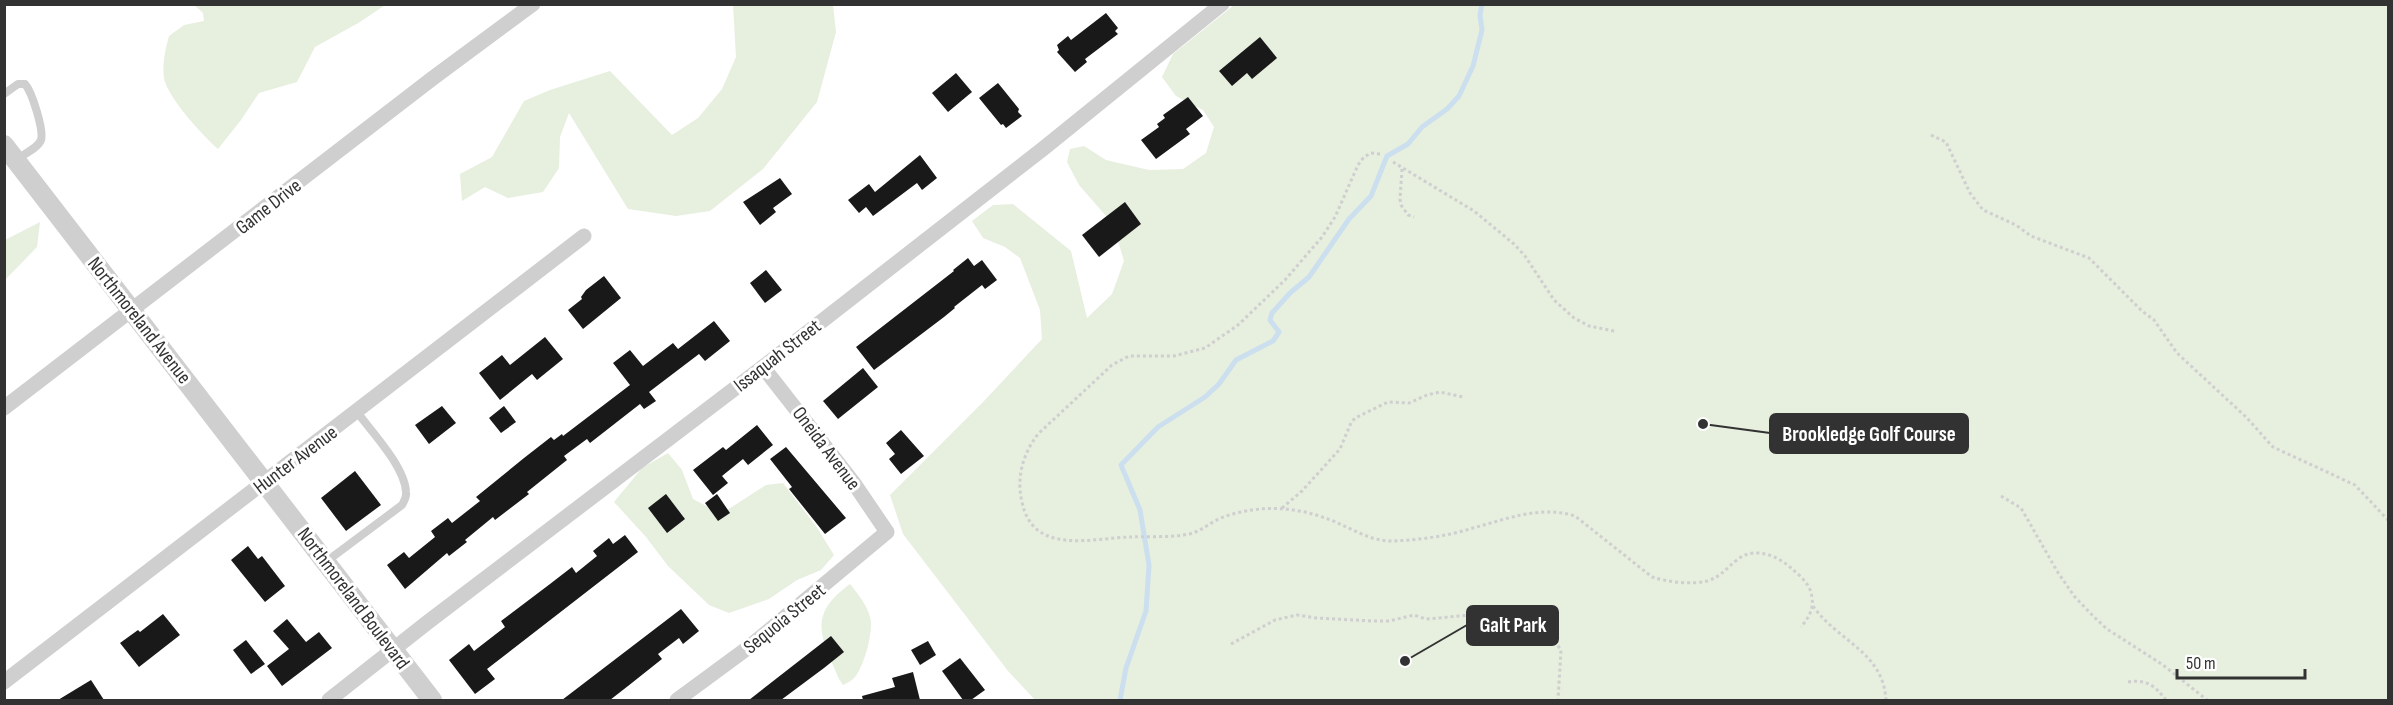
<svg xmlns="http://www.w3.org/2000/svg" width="2393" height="705" viewBox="0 0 2393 705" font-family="'Sofia Sans Condensed',sans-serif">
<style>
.green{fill:#e7efdf}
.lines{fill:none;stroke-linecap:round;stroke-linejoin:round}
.stream{stroke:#cbdfef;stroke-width:5}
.building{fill:#191919}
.path{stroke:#cfcfcf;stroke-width:3;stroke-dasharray:3 3;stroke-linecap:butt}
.service{stroke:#cfcfcf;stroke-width:8}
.minor{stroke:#cfcfcf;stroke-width:15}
.tertiary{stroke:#cfcfcf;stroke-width:20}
.labels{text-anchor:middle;stroke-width:6;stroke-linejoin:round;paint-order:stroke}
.street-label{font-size:20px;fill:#323232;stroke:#fff}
.leader{fill:none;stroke:#323232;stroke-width:2}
.callout-dot{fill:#323232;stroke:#fff;stroke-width:2}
.callout{fill:#323232;stroke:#323232;stroke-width:2}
.callout-label{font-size:21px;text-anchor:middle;font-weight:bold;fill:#fff}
</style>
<rect width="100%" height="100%" fill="#fff"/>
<g class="green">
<path d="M194,5H385L360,22L315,47L297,82L259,93L241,120L218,149C204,137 167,97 164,78C162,64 165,50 169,36L184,25L204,21L203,13Z"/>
<path d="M733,5H833L836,32L817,102L763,169L710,211L676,216L628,209L569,113L560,137L559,168L543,192L508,198L485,187L462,201L460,174L492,157L524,101L550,90L610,71L672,135L698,118L722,89L736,57Z"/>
<path d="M1234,5H2388V700H1035L1008,671L903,534L890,495L984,401L1042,339L1040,310L1020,258L1005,247L983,238L972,221L993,205L1013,204L1071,251L1087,318L1112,294L1124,261L1113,224L1079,185L1067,162L1070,149L1084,146L1106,160L1149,170L1183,169L1206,153L1214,127L1203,110L1176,96L1162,77L1173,54Z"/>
<path d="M40,222L37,247L5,280V240Z"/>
<path d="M668,453L682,470L693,499L721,514L766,485L783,483L816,526L834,555L821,570L797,580L769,599L729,613L709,605L668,566L646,537L614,502L642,468Z"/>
<path d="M850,584C858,594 867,605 870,617C874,631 864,666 855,677C853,680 847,683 843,685L839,679C822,637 806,616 850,584Z"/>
</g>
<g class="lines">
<path class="stream" d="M1120,700L1126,668L1146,611L1149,565L1140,510L1121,465L1158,427L1205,397L1219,384L1236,360L1273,341L1279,332L1270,320L1272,313L1290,293L1309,277L1349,219L1371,196L1387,156L1408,144L1422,127L1447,109L1459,96L1473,66L1482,30L1480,15L1482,4"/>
</g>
<g class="building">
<path d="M1106,13L1118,28L1115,31L1118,34L1085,59L1087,62L1075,72L1057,52L1059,50L1057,45L1068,36L1071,40Z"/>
<path d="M1260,37L1277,58L1252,79L1247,73L1232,86L1219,71Z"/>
<path d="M956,73L972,92L948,112L932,93Z"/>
<path d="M998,83L1019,109L1018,112L1022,116L1006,128L1003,124L1001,125L979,98Z"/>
<path d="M1188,97L1203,116L1186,129L1190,134L1156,159L1141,140L1159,127L1157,124L1165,118L1163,115Z"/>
<path d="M920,155L937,178L922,190L917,183L873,216L866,207L859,213L848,200L869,184L875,192Z"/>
<path d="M780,178L792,194L773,208L776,212L760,225L743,202Z"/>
<path d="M1125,202L1141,224L1099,257L1082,235Z"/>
<path d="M968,258L974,266L982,260L997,280L985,289L982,285L954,307L955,308L944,317L874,370L856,347L954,271L953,270Z"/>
<path d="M766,270L782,290L765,303L750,283Z"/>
<path d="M604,276L621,298L583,329L568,310L582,299L581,297L586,290Z"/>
<path d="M714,321L730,341L705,361L699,354L649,392L656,401L644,409L640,404L590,443L587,439L564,456L567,460L527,492L529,494L495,520L493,517L465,540L467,542L449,556L447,553L405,589L387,565L404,552L409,558L435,537L431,531L448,518L452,523L480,501L476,497L524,458L551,437L554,440L562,434L563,436L630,385L613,363L630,350L643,366L673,343L678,349Z"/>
<path d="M545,337L563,359L537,380L532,374L500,400L479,373L502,355L510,365Z"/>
<path d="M863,368L878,387L838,419L823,401Z"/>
<path d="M442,406L456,423L429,444L415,425Z"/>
<path d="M504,406L516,422L501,433L489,418Z"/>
<path d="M757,425L773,445L748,465L743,459L722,476L728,483L713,495L693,470L723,447L726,450Z"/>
<path d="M901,430L924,456L901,474L889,459L895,454L886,443Z"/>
<path d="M786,447L846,518L825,534L789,489L792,487L770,459Z"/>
<path d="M355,471L381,505L346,531L321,498Z"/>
<path d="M666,494L685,519L667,533L648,508Z"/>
<path d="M717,494L730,513L718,521L705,503Z"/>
<path d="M625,535L638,552L487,669L495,679L475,694L449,660L469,644L474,651L505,627L501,621L550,584L572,567L576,573L597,556L593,551L609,538L613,544Z"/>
<path d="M248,546L258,559L262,556L285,586L265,602L231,560Z"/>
<path d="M681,609L699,631L683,644L679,638L658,654L662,659L628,686L610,700H562Z"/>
<path d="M163,614L180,635L139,667L120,643L138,630L140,632Z"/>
<path d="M287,619L306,642L319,632L332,648L282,686L267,666L289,649L273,631Z"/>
<path d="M831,636L844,652L824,668L781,700H749Z"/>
<path d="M246,640L265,664L251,674L233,650Z"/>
<path d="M928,641L936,655L920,665L911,650Z"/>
<path d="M960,658L985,690L971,700H963L942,671Z"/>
<path d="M913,672L920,700H863L862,696L895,687L892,678Z"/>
<path d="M91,680L104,700H58Z"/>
</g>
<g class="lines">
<g class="path">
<path d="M1931,135L1946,142L1970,193L1983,210L2016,225L2031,236L2089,258L2142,311L2154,320L2177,353L2246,417L2273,447L2355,485L2388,520"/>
<path d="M1380,154L1371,153L1364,157L1358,165L1335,217L1322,237L1285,280L1238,325L1205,348L1174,356H1129L1112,365L1038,434C1023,454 1016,477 1022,502C1033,556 1092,538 1130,537C1149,536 1170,538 1189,534C1198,532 1205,527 1213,522C1225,515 1239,512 1252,510C1278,506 1304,510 1328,519C1350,527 1368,541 1392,541C1419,540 1448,536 1473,528C1507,519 1540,505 1575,516L1652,577C1668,582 1691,585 1707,581C1721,577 1726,568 1737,560C1753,546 1777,555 1791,568C1799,575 1809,583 1811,593C1815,607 1810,616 1801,627"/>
<path d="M1393,162L1474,211L1514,244L1525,256L1554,300L1574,318L1589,326L1614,331"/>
<path d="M1402,169L1400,199L1401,205L1408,215L1414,217"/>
<path d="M2001,496L2021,508L2057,571L2074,596L2094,617L2107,629L2163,665L2207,700"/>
<path d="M1282,508L1302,491L1340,449L1351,423L1355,418L1388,402L1409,403L1427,395L1440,392L1463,397"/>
<path d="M1813,606C1838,642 1883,651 1886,700"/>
<path d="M1231,644L1275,620L1297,615L1316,618L1373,621H1389L1414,615L1426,619L1472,615H1505L1531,618L1544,626L1561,650L1558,700"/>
<path d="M2128,682C2147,679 2155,686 2166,700"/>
</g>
<g class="service">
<path d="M4,94L18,84H25C32,92 44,130 41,140C38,148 24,154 17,159"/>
<path d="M327,561L402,505C404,501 407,497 406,492C405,467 372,432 357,412"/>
</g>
<g class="minor">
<path d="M4,408L433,78L533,4"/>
<path d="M4,682L584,236"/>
<path d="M329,700L428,622L763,367L1044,148L1222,4"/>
<path d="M677,700L749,647L887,532L853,482L763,367"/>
</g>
<path class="tertiary" d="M4,145L432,700"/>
</g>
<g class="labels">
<g class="street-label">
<text transform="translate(268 206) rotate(-38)" y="7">Game Drive</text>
<text transform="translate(140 320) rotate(52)" y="7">Northmoreland Avenue</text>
<text transform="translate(777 355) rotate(-38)" y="7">Issaquah Street</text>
<text transform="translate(827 448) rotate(53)" y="7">Oneida Avenue</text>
<text transform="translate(295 459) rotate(-37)" y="7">Hunter Avenue</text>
<text transform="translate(354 598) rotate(53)" y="7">Northmoreland Boulevard</text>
<text transform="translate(784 618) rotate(-39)" y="7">Sequoia Street</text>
</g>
</g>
<path class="leader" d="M1703 424L1770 433M1405 661L1467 625"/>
<g class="callout-dot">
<circle cx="1703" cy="424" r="6"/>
<circle cx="1405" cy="661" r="6"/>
</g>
<g class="callout">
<rect x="1770" y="414" width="198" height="39" rx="6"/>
<rect x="1467" y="606" width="91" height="39" rx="6"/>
</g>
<g class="callout-label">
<text x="1869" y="441">Brookledge Golf Course</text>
<text x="1513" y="632">Galt Park</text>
</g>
<rect width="2393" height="705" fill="none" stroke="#323232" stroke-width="12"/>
<path d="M2177 669v9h128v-9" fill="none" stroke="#323232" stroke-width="3"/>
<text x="2186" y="669" font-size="18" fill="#323232" stroke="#ffffff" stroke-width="4.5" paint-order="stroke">50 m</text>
</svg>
